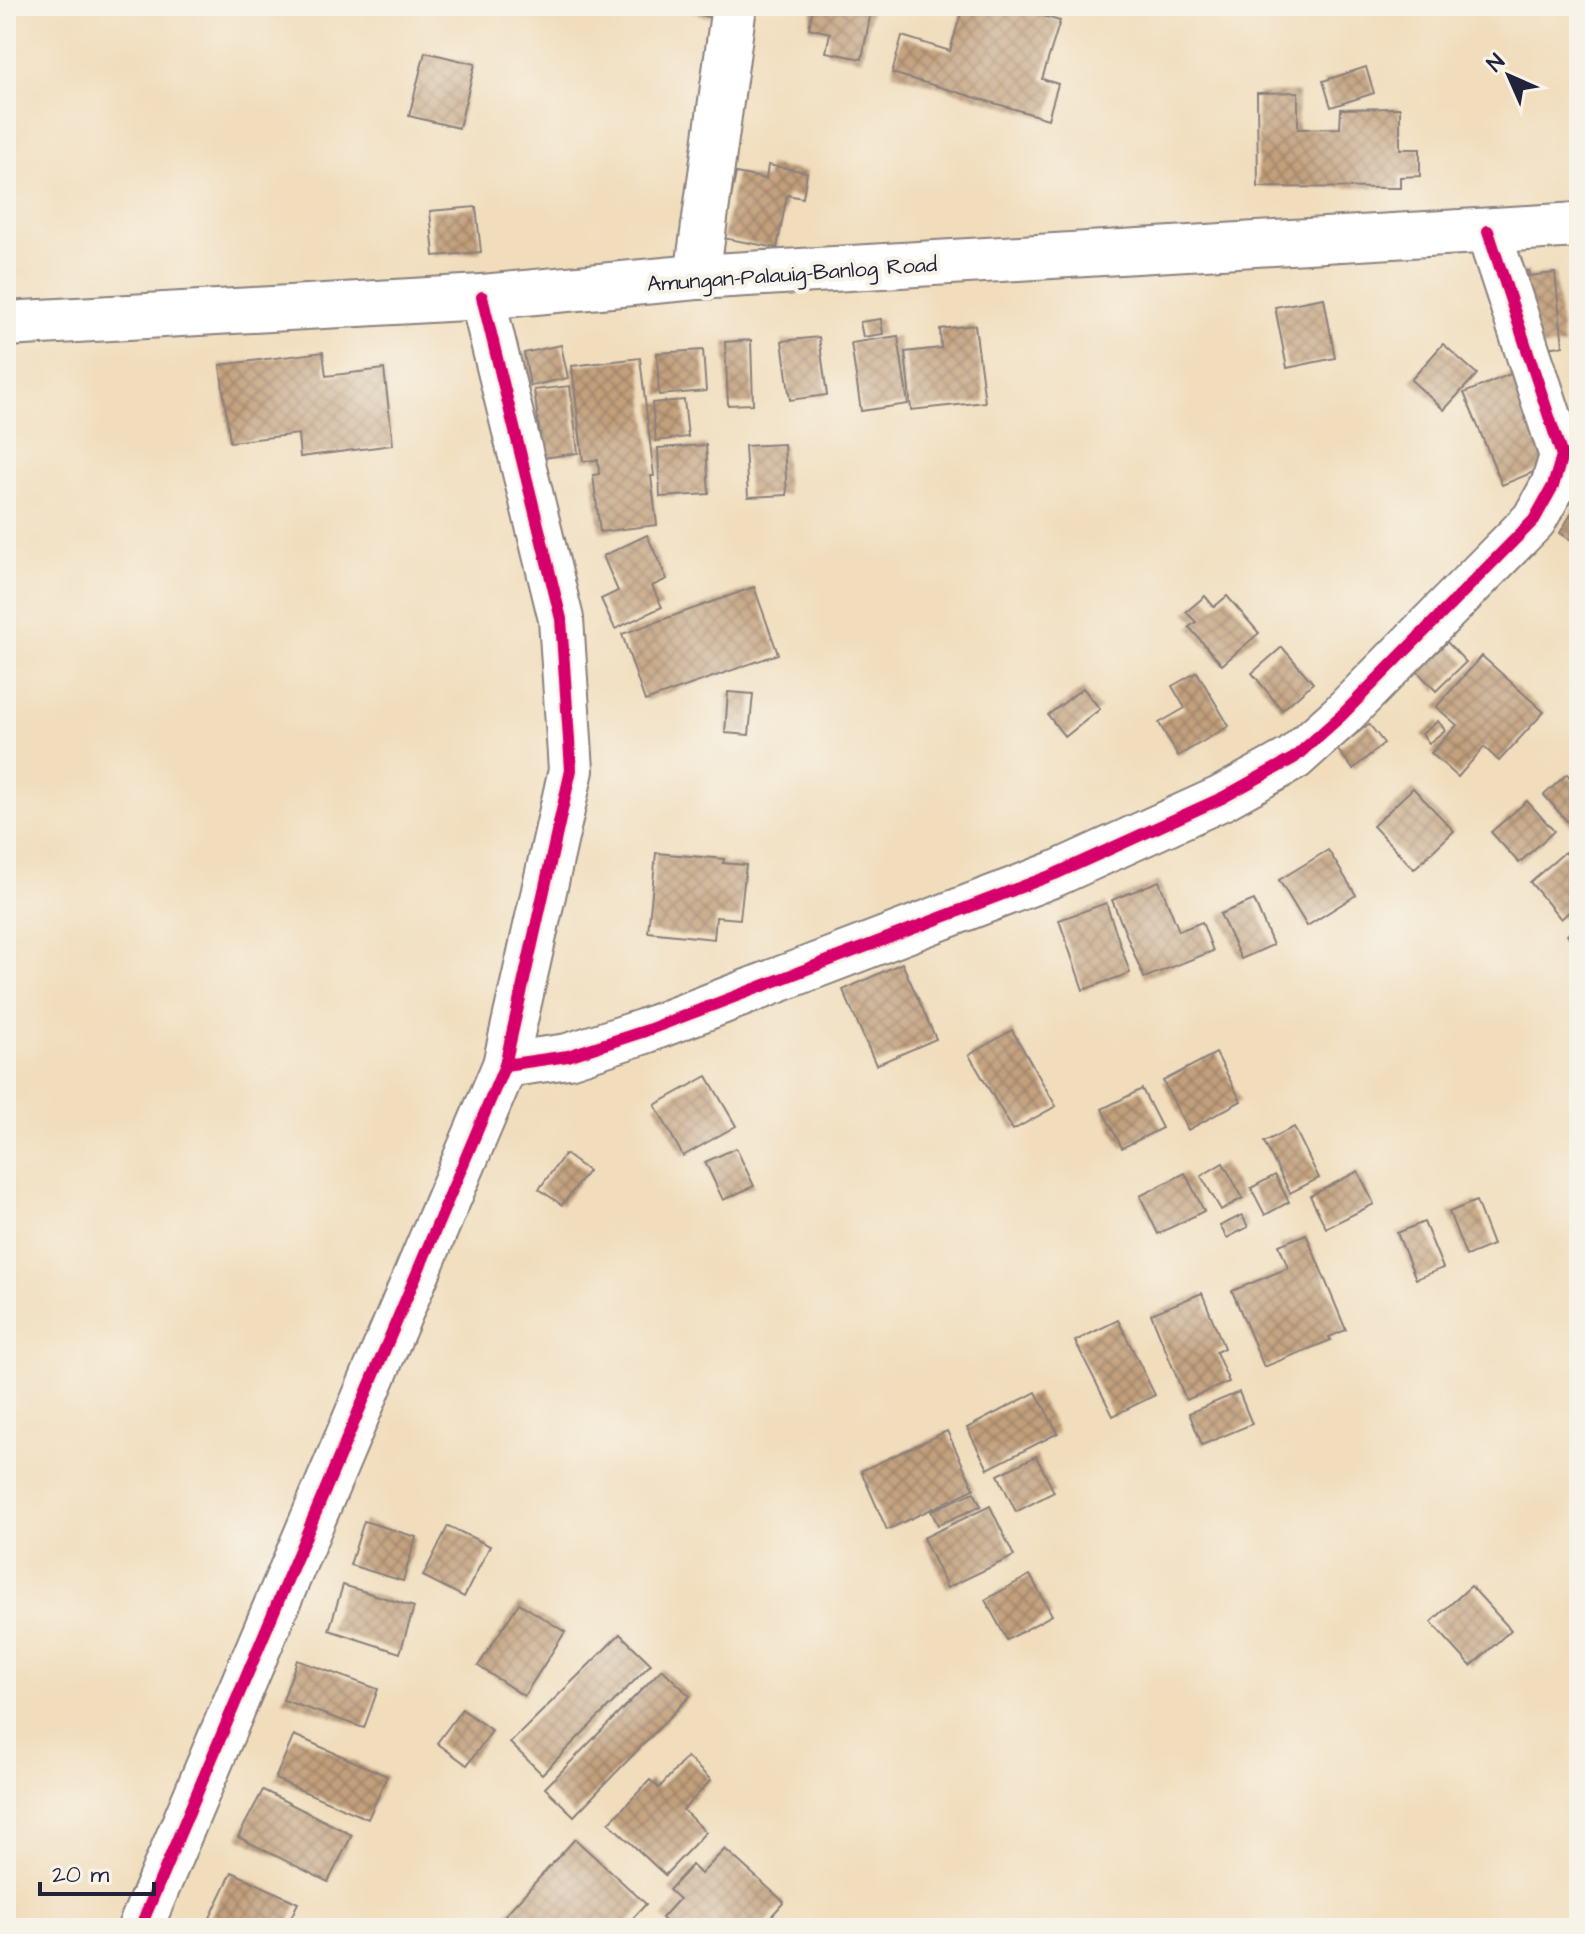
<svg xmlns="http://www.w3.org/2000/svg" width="1585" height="1934" viewBox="0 0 1585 1934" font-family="'Architects Daughter',sans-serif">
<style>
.building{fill:url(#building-cross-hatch)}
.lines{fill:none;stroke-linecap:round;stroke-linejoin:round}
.minor-casing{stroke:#8a807c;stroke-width:48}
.major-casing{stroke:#8a807c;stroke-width:48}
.minor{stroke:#fff;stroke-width:44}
.major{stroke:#fff;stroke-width:44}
.cycleway-casing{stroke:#f7f3e8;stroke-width:17}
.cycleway{stroke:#d6006c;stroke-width:12}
.labels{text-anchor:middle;stroke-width:8;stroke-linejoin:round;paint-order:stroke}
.street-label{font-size:22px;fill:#22223b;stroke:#f7f3e8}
</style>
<defs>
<pattern id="building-cross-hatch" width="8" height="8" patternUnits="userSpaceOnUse" patternTransform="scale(2)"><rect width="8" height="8" fill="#c3a07d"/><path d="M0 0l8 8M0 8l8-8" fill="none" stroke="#9e8268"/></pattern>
</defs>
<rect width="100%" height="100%" fill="#f7f3e8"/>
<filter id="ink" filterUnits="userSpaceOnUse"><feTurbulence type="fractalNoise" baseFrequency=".0125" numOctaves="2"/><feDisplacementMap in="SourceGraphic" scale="16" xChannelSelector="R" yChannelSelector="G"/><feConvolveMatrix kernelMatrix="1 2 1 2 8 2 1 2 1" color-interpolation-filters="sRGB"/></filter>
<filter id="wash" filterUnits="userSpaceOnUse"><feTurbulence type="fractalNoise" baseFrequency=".006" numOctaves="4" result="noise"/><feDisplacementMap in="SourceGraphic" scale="32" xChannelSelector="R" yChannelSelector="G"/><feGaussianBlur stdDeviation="1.8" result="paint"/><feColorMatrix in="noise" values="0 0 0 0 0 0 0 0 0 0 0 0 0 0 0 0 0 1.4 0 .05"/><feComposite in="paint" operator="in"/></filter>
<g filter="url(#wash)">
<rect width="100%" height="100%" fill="#f1ddbc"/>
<g id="blocks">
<g class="building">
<path d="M676,6H714L710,18Z"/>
<path d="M813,6H872L862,59L826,52L830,33L809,28Z"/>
<path d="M963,6H1008L1060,21L1042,79L1058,84L1048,119L892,73L902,36L950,51Z"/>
<path d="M425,52L475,64L459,128L409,116Z"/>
<path d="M1366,67L1374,93L1331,107L1323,81Z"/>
<path d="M1298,92V129L1340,128L1341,109L1400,108V149H1420V176L1400,177V188L1258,187L1257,93Z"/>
<path d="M768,165L807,172L803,198L787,195L777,248L723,238L736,173L766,179Z"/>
<path d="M476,207L481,252L434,256L430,211Z"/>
<path d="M1529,271V276L1555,273L1563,346L1531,349L1514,273Z"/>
<path d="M1324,298L1335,358L1287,368L1275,307Z"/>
<path d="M881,319L883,334L863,337L860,322Z"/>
<path d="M975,325L985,402L911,410L905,352L941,348L940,329Z"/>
<path d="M898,336L908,404L861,411L851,343Z"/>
<path d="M819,337L827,395L790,400L782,341Z"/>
<path d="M751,340L753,404L728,405L725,342Z"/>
<path d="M1443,344L1477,374L1444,410L1411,380Z"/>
<path d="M561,345L568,378L530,386L524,353Z"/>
<path d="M703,350L706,391L659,395L657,353Z"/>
<path d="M323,352L326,376L384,369L393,445L300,457L298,434L230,442L220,365Z"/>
<path d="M640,358L654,476H651L657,525L600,532L593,475L599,474L598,460L583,461L572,366Z"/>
<path d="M1515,372L1553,464L1502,485L1464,393Z"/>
<path d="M570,386L578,453L543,458L534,390Z"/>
<path d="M684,400L688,437L656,441L652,403Z"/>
<path d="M784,444L787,495L748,497L745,446Z"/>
<path d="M706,445L709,494L660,497L658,448Z"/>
<path d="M1579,501V545L1560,533Z"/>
<path d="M647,535L667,579L652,586L662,607L615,629L601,599L618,591L603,556Z"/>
<path d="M754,587L778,654L645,701L622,634Z"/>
<path d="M1205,596L1214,607L1227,596L1259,633L1222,665L1189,627L1196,622L1186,612Z"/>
<path d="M1447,642L1466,662L1436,691L1417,671Z"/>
<path d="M1282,647L1313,683L1282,710L1252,673Z"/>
<path d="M1482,656L1544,712L1499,761L1484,747L1458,777L1431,753L1457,725L1436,707Z"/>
<path d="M1197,672L1229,726L1178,756L1159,723L1185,708L1172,686Z"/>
<path d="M1083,688L1100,709L1065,737L1048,715Z"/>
<path d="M728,692L753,694L749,735L725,733Z"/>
<path d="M1438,721L1445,730L1429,743L1422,734Z"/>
<path d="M1369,724L1384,743L1353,769L1337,749Z"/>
<path d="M1567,774L1579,788V835L1544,795Z"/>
<path d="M1413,788L1454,831L1414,869L1373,826Z"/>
<path d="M1527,801L1554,831L1519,863L1491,832Z"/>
<path d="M1328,850L1356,895L1307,926L1279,880Z"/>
<path d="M1565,852L1579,868V903L1561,919L1530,882Z"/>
<path d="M656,853L724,859L723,863L746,865L740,919L716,917L714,939L648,932Z"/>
<path d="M1159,881L1179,931L1202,922L1213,951L1144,978L1112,900Z"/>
<path d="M1254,900L1273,945L1241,959L1220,914Z"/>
<path d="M1106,903L1130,973L1083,990L1059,920Z"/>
<path d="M1579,924V949L1567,935Z"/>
<path d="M902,963L936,1039L876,1065L843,990Z"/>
<path d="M1012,1030L1056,1106L1013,1130L969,1055Z"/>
<path d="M1216,1053L1241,1101L1188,1130L1163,1081Z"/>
<path d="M707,1076L736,1126L683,1156L655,1105Z"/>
<path d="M1142,1089L1162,1128L1122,1148L1102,1109Z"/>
<path d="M1294,1127L1319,1178L1290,1193L1264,1142Z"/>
<path d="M736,1148L754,1186L723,1200L705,1162Z"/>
<path d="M565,1154L588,1171L562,1205L539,1189Z"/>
<path d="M1223,1163L1243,1198L1221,1210L1201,1176Z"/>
<path d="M1358,1171L1374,1204L1326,1228L1310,1196Z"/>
<path d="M1185,1173L1204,1211L1158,1234L1140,1196Z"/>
<path d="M1275,1175L1289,1202L1265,1215L1251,1188Z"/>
<path d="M1476,1201L1493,1245L1466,1256L1449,1212Z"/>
<path d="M1242,1215L1248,1227L1227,1238L1220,1226Z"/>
<path d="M1424,1222L1443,1268L1416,1279L1397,1233Z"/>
<path d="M1306,1234L1346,1330L1329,1337L1331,1340L1264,1367L1232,1291L1288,1268L1279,1245Z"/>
<path d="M1202,1293L1224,1348L1216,1352L1229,1382L1186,1400L1151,1314Z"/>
<path d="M1118,1320L1155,1395L1113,1416L1075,1341Z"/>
<path d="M1036,1392L1058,1433L988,1469L967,1428Z"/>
<path d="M1239,1392L1252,1424L1202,1445L1189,1413Z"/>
<path d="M947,1431L974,1489L887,1530L861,1471Z"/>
<path d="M1036,1456L1054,1492L1016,1512L998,1475Z"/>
<path d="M974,1492L981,1506L938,1525L931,1511Z"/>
<path d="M990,1506L1014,1556L947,1588L923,1538Z"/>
<path d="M364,1521L416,1537L403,1581L350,1565Z"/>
<path d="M448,1526L490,1546L464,1597L423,1576Z"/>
<path d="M1030,1575L1052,1615L1007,1640L985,1600Z"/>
<path d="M343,1585L414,1607L400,1653L329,1630Z"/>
<path d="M1471,1586L1511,1630L1471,1666L1431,1622Z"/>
<path d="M519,1603L565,1632L524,1696L478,1666Z"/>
<path d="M620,1634L651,1664L542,1774L510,1743Z"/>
<path d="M297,1660L378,1689L364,1728L283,1700Z"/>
<path d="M662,1669L690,1696L574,1816L545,1788Z"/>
<path d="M462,1709L492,1731L467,1765L437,1743Z"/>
<path d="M294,1735L387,1776L368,1819L275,1779Z"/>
<path d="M687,1757L711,1780L683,1810L706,1832L665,1875L609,1823L650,1780L659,1788Z"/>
<path d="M263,1790L352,1835L328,1882L238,1837Z"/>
<path d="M575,1839L646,1904L624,1928H493Z"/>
<path d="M725,1849L784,1902L761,1928H672L662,1918L679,1899L669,1890L692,1865L701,1874Z"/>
<path d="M232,1872L298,1903L286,1928H205Z"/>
</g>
</g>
</g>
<g filter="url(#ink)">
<use href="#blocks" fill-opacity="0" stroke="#8a807c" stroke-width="2"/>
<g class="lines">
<defs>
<g id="minor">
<path d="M697,277L734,6"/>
<path d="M505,1065L568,1056L645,1031L1055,874L1222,798L1294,758L1341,716L1534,520L1553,486L1562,456L1488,231"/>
<path d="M140,1928L505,1065L571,770L561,619L482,297"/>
</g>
<path id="major" d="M6,324L482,297L697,277L1579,225"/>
</defs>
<use href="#minor" class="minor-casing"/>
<use href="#major" class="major-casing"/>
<use href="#minor" class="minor"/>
<use href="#major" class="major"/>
<defs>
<g id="cycleway">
<path d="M505,1065L568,1056L645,1031L1055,874L1222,798L1294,758L1341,716L1534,520L1553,486L1562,456L1488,231"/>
<path d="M140,1928L505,1065L571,770L561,619L482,297"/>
</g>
</defs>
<use href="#cycleway" class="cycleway-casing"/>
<use href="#cycleway" class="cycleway"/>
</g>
</g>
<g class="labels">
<g class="street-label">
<text transform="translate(792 273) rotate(-4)" y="8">Amungan-Palauig-Banlog Road</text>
</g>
</g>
<rect width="1585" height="1934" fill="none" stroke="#f7f3e8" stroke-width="32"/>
<g transform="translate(1509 76) rotate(315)" stroke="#f7f3e8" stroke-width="6" paint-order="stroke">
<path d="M0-6L14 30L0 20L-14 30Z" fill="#22223b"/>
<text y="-12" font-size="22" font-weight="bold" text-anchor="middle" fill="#22223b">N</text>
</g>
<path d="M40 1882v12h114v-12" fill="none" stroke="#22223b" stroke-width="4"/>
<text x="52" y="1882" font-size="24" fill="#22223b" stroke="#f7f3e8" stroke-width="6" paint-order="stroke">20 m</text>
</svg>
